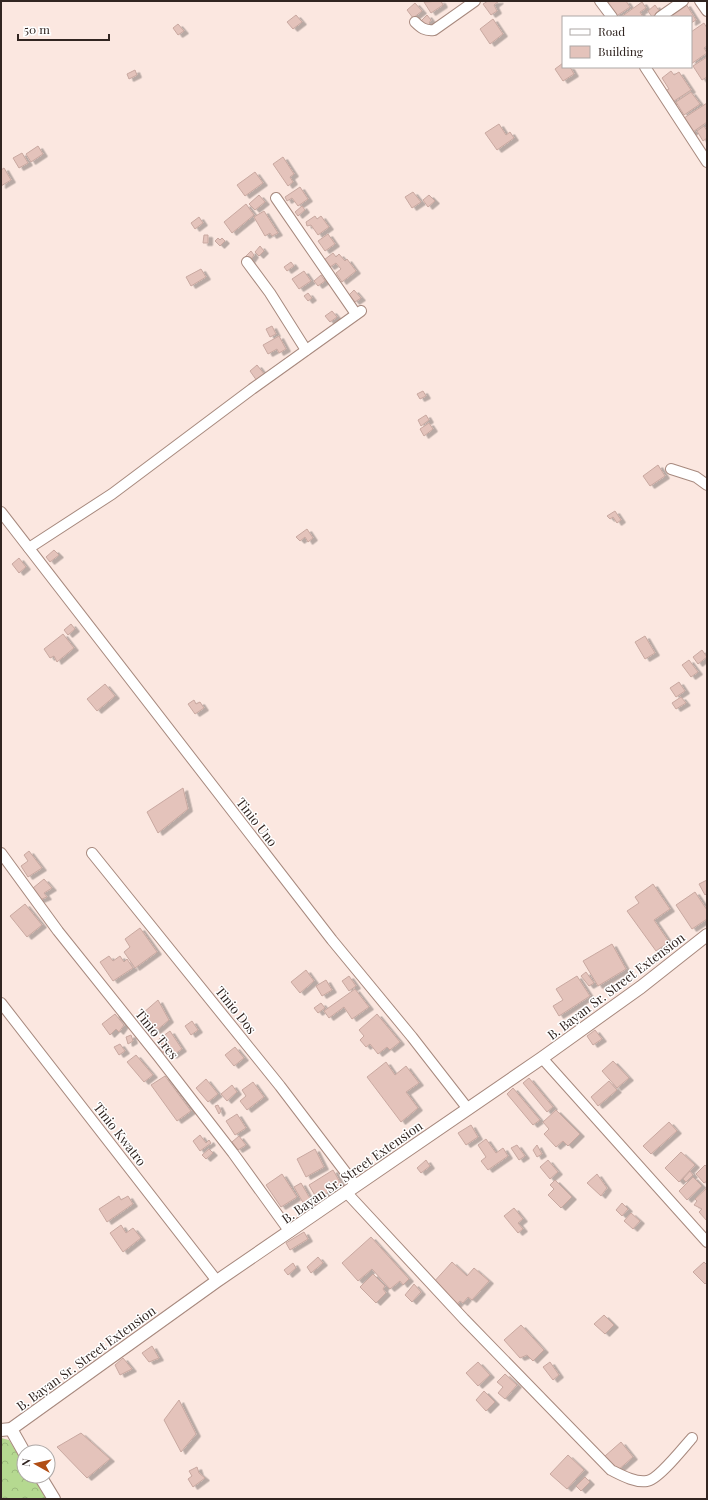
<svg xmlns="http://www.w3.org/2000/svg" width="708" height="1500" viewBox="0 0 708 1500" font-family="'Playfair Display',serif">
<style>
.forest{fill:url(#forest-crowns)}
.building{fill:#e4c3bb;stroke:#c8a8a0;filter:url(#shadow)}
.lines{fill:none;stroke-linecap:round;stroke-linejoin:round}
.minor-casing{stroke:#a7897e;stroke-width:12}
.tertiary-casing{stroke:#a7897e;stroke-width:14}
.minor{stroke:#fff;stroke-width:10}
.tertiary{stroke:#fff;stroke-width:12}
.labels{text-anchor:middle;stroke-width:3;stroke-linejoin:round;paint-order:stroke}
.street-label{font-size:13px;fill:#312521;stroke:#fff}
</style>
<defs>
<pattern id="forest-crowns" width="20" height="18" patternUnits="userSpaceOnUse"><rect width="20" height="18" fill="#b5d990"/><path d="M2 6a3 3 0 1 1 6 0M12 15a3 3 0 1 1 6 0" fill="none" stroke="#9cba7c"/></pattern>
<filter id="shadow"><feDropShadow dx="4.5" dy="2.5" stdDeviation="0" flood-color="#0004"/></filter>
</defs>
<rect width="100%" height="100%" fill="#fbe7e0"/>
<path class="forest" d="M1,1438L9,1440L24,1464V1476H32L47,1499H1Z"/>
<g class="building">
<path d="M441,1L443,5L431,13L424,2Z"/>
<path d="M488,1H499L494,5L497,11L491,15L483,4Z"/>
<path d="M610,1H626L630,7L615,17L606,4Z"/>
<path d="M642,2L646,8L640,12L643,17H621Z"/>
<path d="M415,3L422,11L413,18L407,10Z"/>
<path d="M686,4L696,20L691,23V17H671L669,14Z"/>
<path d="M655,5L660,12L652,17L648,11Z"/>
<path d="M296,15L302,22L293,29L287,22Z"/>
<path d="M427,15L431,20L429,23L430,24L425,29L419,23Z"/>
<path d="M493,19L503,34L490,44L480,29Z"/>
<path d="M704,23L707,28V46L704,48L707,53L691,64V32Z"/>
<path d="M178,24L184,31L178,35L173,28Z"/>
<path d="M707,57V77L702,80L693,66Z"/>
<path d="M563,63V67H570L574,74L563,81L555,69Z"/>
<path d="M135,70L137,75L129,79L127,74Z"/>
<path d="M671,71L674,75L679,72L691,90L671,103L663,92L669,89L662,78Z"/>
<path d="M691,92L700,104L684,115L676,102Z"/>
<path d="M707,103V122L690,134L681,120Z"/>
<path d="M499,124L506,135L510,132L514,138L497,150L485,133Z"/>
<path d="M704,126L707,131V138L703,141L697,131Z"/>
<path d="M38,146L43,154L31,162L26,154Z"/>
<path d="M22,153L28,163L19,168L13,158Z"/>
<path d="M283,157L294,174L290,177L293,182L288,186L273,164Z"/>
<path d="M4,168L11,180L1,186V170Z"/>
<path d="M255,172L263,183L245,196L237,185Z"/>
<path d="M300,187L308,199L298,206L292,198L287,201L285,197Z"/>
<path d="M413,192L421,202L412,208L405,197Z"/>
<path d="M259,195L265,202L255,210L249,204Z"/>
<path d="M429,195L435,201L428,207L423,200Z"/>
<path d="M246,204L254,215L232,233L224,222Z"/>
<path d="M302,206L305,210L298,216L295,212Z"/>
<path d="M264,211L278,233L272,236L270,233L265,236L254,217Z"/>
<path d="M315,216L317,219L321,216L329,227L318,235L311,225L307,226L306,222Z"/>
<path d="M199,217L203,223L195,229L191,223Z"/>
<path d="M328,234L335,244L325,251L318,241Z"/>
<path d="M204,235H208V243H203Z"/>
<path d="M218,238L220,240L222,238L225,241L220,246L215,241Z"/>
<path d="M260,246L264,251L259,256L255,252Z"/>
<path d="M251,251L254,255L249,262L245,257Z"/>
<path d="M333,253L336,257L339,254L345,261L347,259L356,271L342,282L336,273L341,269L336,263L330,267L324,260Z"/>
<path d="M291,262L294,266L287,271L284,267Z"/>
<path d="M201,269L206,277L191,286L186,277Z"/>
<path d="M304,271L311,281L299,289L292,279Z"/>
<path d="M321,275L325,281L318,286L314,281Z"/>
<path d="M354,290L361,298L355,302L349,295Z"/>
<path d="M308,293L312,298L308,301L304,296Z"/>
<path d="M332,311L337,317L330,322L325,316Z"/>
<path d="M272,326L276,334L270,337L266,329Z"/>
<path d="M279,336L286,349L279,353L277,349L268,354L263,345Z"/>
<path d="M257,365L265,375L257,381L250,371Z"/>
<path d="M423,391L426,396L420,399L417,394Z"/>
<path d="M426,415L429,420L421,426L418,420Z"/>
<path d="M429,423L433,429L424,436L420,429Z"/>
<path d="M658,465L665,476L650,486L643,476Z"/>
<path d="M615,511L621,520L617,523L613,517L610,519L607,516Z"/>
<path d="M307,529L313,538L308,542L305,537L300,541L296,537Z"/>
<path d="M54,550L59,555L50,562L46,557Z"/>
<path d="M19,558L26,567L19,573L12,564Z"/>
<path d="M71,624L75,629L68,635L64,630Z"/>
<path d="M63,634L74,648L57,662L54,656L50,658L44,649Z"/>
<path d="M645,636L655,653L645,659L635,642Z"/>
<path d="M702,650L707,657L698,664L693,657Z"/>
<path d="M689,660L698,672L691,677L682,665Z"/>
<path d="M679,682L685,691L676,697L670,688Z"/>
<path d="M105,684L115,696L97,711L87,699Z"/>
<path d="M681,697L686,703L676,709L672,703Z"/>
<path d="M194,700L196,704L200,702L204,708L195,714L188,704Z"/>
<path d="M183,788L188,809L158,833L147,812Z"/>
<path d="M29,851L42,868L28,877L21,866L28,861L24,855Z"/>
<path d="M44,879L52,888L44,893L47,897L37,901L33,888Z"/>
<path d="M707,880V893L705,895L699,884Z"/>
<path d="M653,884L670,909L654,920L669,942L656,951L627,911L639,903L635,897Z"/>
<path d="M695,892L707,910V919L692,929L676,905Z"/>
<path d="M25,904L42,925L27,937L10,916Z"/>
<path d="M140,928L157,952L135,968L124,952L130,947L125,939Z"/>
<path d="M612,944L626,969L598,986L583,961Z"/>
<path d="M109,956L113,961L120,956L124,962L127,959L133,968L113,981L100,962Z"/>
<path d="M306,970L314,981L300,993L291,982Z"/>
<path d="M586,972L594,983L589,986L581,976Z"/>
<path d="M349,976L356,986L349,991L342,981Z"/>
<path d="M577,976L590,996L559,1016L553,1006L563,1000L556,989Z"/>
<path d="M326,980L332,990L322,996L316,986Z"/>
<path d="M355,989L369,1007L352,1019L344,1007L329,1018L324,1011Z"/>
<path d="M158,1000L169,1020L156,1031L143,1013Z"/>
<path d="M321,1003L325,1008L318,1013L314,1008Z"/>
<path d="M115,1014L124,1025L119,1032L116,1029L110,1035L102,1024Z"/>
<path d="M377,1014L400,1042L390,1050L387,1047L378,1054L370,1044L366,1047L360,1040L364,1036L359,1030Z"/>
<path d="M192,1021L198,1030L191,1035L185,1026Z"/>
<path d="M595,1030L602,1039L593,1045L587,1036Z"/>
<path d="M170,1031L182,1049L172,1056L168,1050L163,1053L159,1047L162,1044L159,1039Z"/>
<path d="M131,1035L133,1041L128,1044L126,1037Z"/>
<path d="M120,1044L125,1051L119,1055L114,1047Z"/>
<path d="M235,1047L244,1058L234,1066L225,1055Z"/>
<path d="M136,1055L153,1075L144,1082L127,1062Z"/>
<path d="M613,1061L629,1078L617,1088L602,1071Z"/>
<path d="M386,1062L395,1075L406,1066L419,1083L406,1092L418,1108L401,1122L367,1077Z"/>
<path d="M165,1076L191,1111L177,1121L151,1085Z"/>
<path d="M529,1078L553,1107L547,1112L523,1083Z"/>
<path d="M206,1079L218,1094L208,1102L196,1088Z"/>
<path d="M609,1081L617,1090L598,1106L591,1097Z"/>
<path d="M253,1082L264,1097L247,1110L240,1101L246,1096L242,1090Z"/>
<path d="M232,1085L237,1092L227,1101L221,1094Z"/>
<path d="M513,1088L540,1120L533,1125L507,1094Z"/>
<path d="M218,1105L221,1111L219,1114L215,1106Z"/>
<path d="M556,1110L580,1134L568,1146L563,1141L556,1147L544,1134L549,1129L543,1122Z"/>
<path d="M237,1114L246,1128L235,1135L226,1121Z"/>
<path d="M669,1122L677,1131L651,1154L643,1146Z"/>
<path d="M471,1125L478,1137L466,1145L458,1133Z"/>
<path d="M200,1135L206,1143L209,1140L211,1143L200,1151L193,1141Z"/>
<path d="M239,1136L246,1145L238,1150L232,1142Z"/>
<path d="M486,1139L496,1153L503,1148L508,1156L488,1170L481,1161L486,1157L478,1145Z"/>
<path d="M517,1145L525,1156L519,1160L511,1148Z"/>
<path d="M537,1145L542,1154L537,1157L533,1150Z"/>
<path d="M209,1149L213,1153L206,1159L202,1155Z"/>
<path d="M315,1149L324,1167L306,1177L297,1159Z"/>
<path d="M681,1152L695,1165L679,1182L665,1168Z"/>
<path d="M426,1160L430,1166L421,1173L417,1168Z"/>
<path d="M548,1160L558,1172L550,1179L540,1167Z"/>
<path d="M705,1165L707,1167V1181L704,1183L696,1174Z"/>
<path d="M333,1170L341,1184L317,1199L309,1185Z"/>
<path d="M690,1171L693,1175L686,1182L683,1179Z"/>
<path d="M282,1174L297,1197L281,1207L266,1185Z"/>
<path d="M597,1174L607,1188L601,1196L587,1183Z"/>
<path d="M693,1177L702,1186L687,1200L679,1191Z"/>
<path d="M555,1180L572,1197L561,1208L548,1195L554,1189L550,1185Z"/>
<path d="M301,1183L312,1202L305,1206L294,1187Z"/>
<path d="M707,1188V1221L699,1212L702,1209L694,1205L697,1201L695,1199Z"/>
<path d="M119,1196L121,1200L128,1196L133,1204L107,1222L99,1209Z"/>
<path d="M622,1203L628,1209L622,1216L616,1210Z"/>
<path d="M514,1208L523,1219L518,1223L523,1229L518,1233L504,1216Z"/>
<path d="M631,1213L640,1221L633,1229L624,1221Z"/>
<path d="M121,1225L126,1233L133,1228L141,1238L123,1252L110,1233Z"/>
<path d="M304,1232L308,1239L290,1250L286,1243Z"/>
<path d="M371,1237L409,1279L403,1285L400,1281L390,1289L372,1269L358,1281L342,1263Z"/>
<path d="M318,1257L323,1263L311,1273L307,1267Z"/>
<path d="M452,1262L467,1276L474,1268L489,1281L472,1300L468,1297L463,1303L460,1301L453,1309L432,1284Z"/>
<path d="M704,1262L707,1265V1282L705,1284L693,1272Z"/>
<path d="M293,1263L296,1268L288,1275L284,1270Z"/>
<path d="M373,1274L385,1286L383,1289L386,1293L376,1303L360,1287Z"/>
<path d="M414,1284L421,1292L412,1302L405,1295Z"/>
<path d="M604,1315L614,1325L605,1334L594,1324Z"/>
<path d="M521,1325L544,1350L533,1361L527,1355L520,1358L504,1340Z"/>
<path d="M152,1346L159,1358L149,1362L142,1353Z"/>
<path d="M123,1358L132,1369L120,1375L115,1365Z"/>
<path d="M478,1362L490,1375L478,1386L466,1373Z"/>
<path d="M550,1362L559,1375L553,1380L543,1367Z"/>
<path d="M505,1374L517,1385L505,1399L498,1393L503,1387L497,1382Z"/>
<path d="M484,1391L495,1402L486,1411L476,1400Z"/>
<path d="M179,1400L196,1434L181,1452L164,1420Z"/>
<path d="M81,1433L110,1459L87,1478L57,1447Z"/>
<path d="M621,1442L633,1457L617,1471L605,1456Z"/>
<path d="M568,1455L584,1470L567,1489L550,1474Z"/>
<path d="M197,1467L199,1473L205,1478L193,1487L188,1479L192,1476L189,1471Z"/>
<path d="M585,1477L590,1482L581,1491L576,1486Z"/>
</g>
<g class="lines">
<defs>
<g id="minor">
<path d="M600,1L612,17"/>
<path d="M700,1L707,11"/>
<path d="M660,17L683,1"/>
<path d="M415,22C421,28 425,31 434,30L475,1"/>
<path d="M645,67L707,162"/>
<path d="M276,198L356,314"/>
<path d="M247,262L270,293L306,350"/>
<path d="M671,469L696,477L707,485"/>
<path d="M1,512L332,940L412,1037L468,1109"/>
<path d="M29,548L112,494L252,389L361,311"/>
<path d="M1,853L58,931L158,1056L233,1153L290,1232"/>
<path d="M92,853L280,1086L356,1186"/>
<path d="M1,1003L217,1281"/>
<path d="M542,1058L707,1242"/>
<path d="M346,1192L464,1319L611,1470C621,1475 635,1483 647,1481C658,1480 683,1448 692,1438"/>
</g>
<g id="tertiary">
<path d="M11,1429L24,1452"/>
<path d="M1,1430L11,1429L217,1281L542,1058L641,987L707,935"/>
<path d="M40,1476L54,1499"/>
</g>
</defs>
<use href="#minor" class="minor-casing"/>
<use href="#tertiary" class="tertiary-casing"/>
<use href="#minor" class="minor"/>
<use href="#tertiary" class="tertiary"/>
</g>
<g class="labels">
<g class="street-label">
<text transform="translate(257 822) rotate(52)" y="5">Tinio Uno</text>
<text transform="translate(616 986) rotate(-37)" y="5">B. Bayan Sr. Street Extension</text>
<text transform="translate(236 1010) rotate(51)" y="5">Tinio Dos</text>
<text transform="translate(157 1034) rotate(51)" y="5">Tinio Tres</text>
<text transform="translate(120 1134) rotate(52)" y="5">Tinio Kwatro</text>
<text transform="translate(352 1172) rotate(-35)" y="5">B. Bayan Sr. Street Extension</text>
<text transform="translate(86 1358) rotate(-36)" y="5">B. Bayan Sr. Street Extension</text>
</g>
</g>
<rect width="708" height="1500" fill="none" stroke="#312521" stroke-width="4"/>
<rect x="562" y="16" width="130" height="52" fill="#ffffff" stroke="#ada8a6"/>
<rect x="570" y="29" width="20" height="6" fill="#ffffff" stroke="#ada8a6"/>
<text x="598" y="36" font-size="12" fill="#312521">Road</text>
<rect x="570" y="46" width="20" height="12" fill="#e4c3bb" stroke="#ada8a6"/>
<text x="598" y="56" font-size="12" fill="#312521">Building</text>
<g transform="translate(36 1464) rotate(278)"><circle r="19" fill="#ffffff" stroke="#ada8a6"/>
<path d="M0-3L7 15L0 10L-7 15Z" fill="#b14e15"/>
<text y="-6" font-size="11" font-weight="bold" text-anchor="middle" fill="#312521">N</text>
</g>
<path d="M18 34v6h91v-6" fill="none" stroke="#312521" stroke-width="2"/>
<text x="24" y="34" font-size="12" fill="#312521" stroke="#ffffff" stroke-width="3" paint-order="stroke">50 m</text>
</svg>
